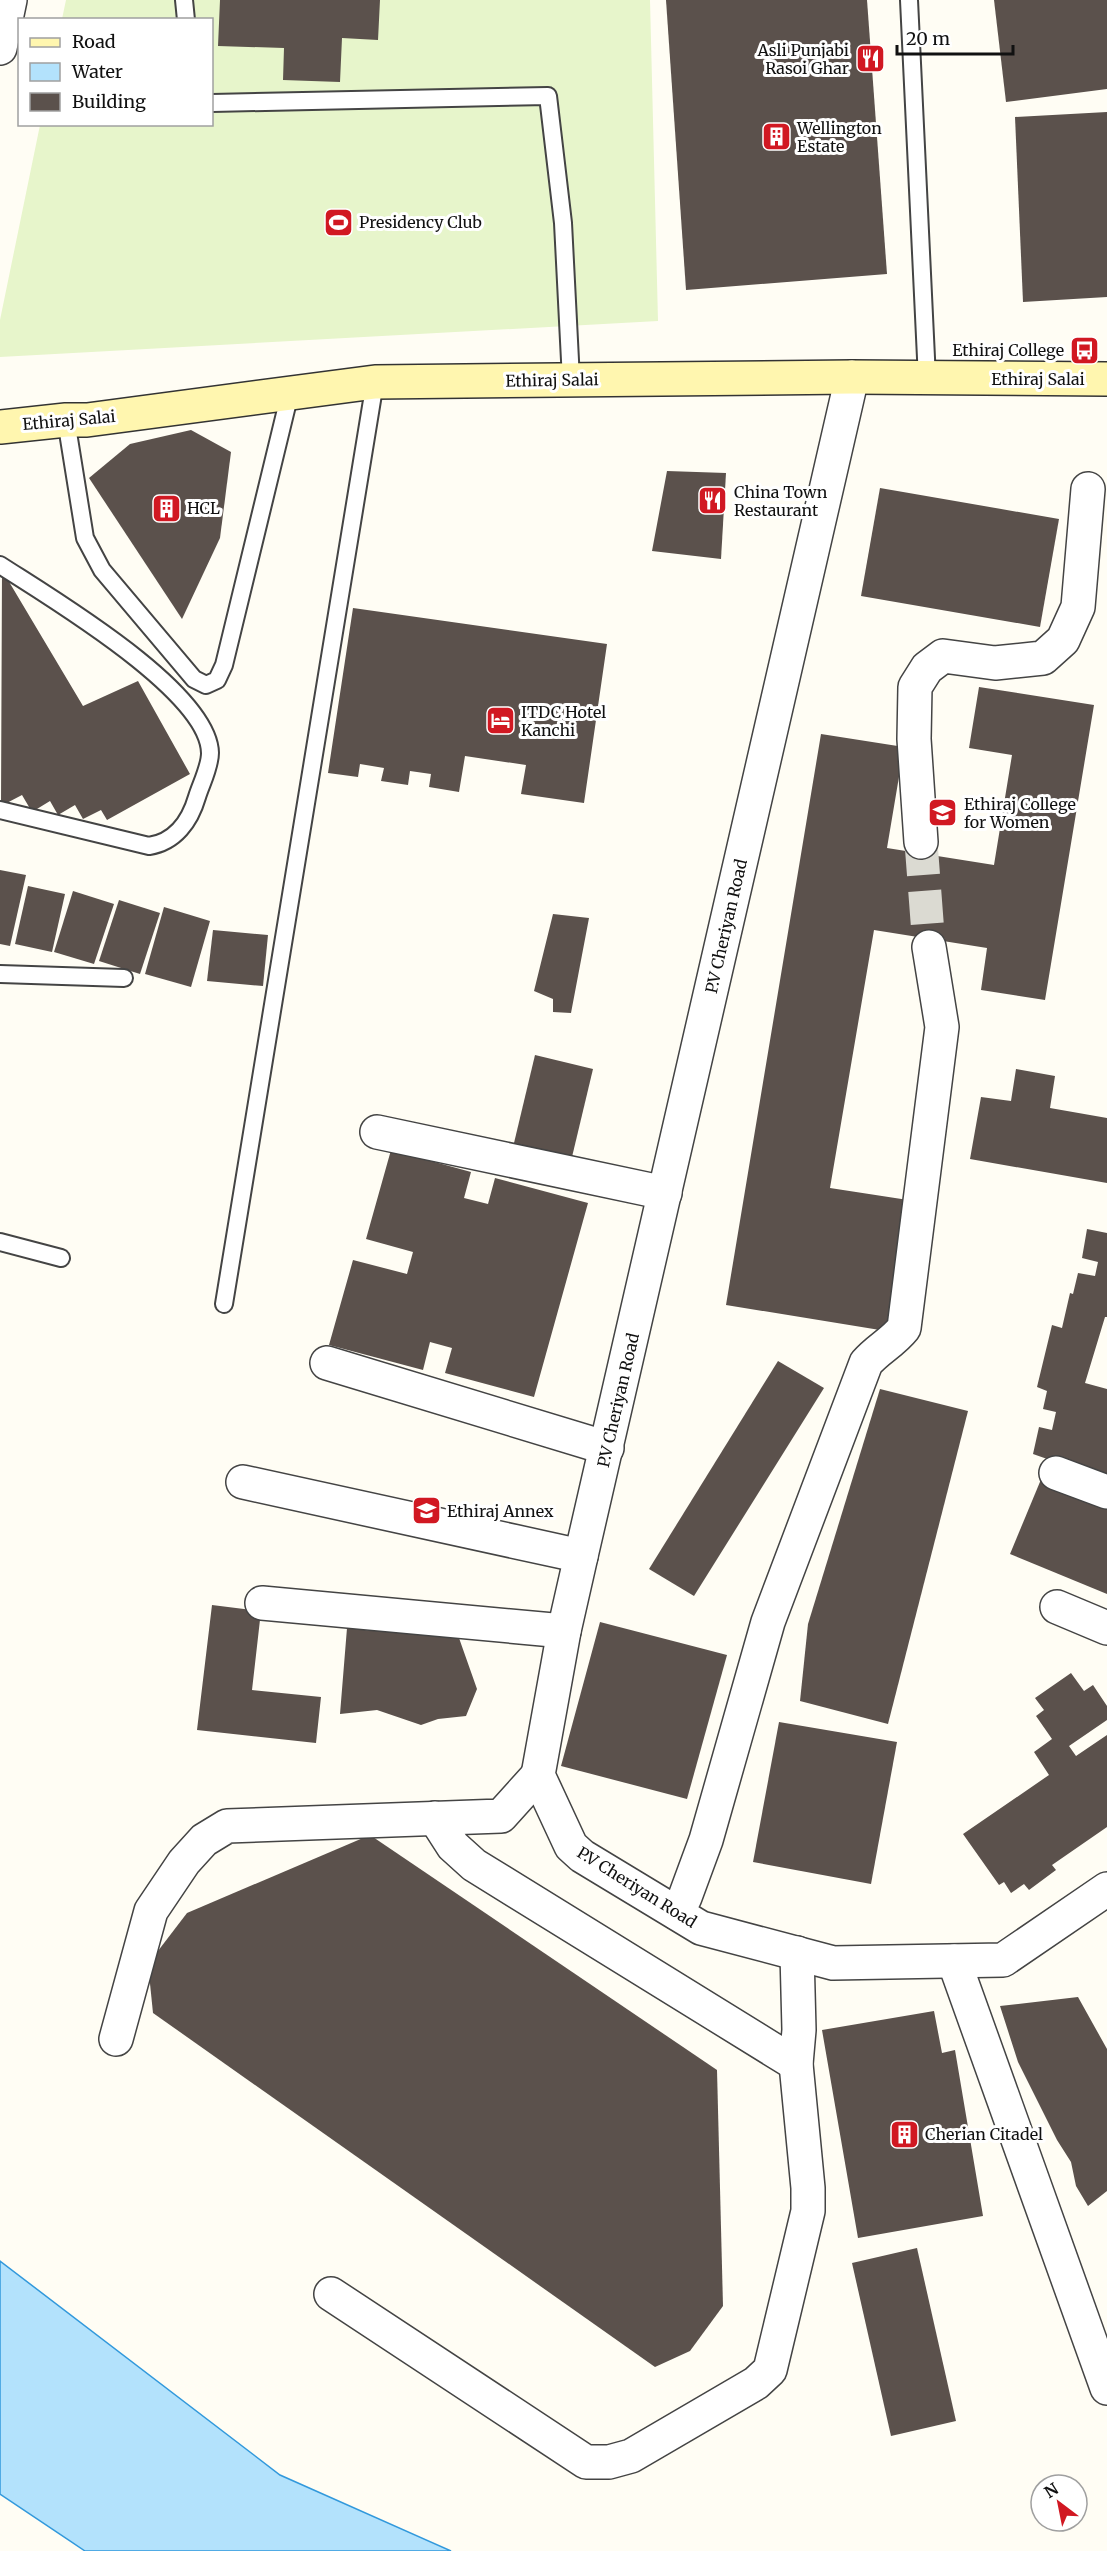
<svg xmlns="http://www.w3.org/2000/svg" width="1107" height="2551" viewBox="0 0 1107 2551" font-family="Merriweather,serif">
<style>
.pitch{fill:#e7f5cb}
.water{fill:#b3e2fc;stroke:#3299dc;stroke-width:1.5}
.building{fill:#5b514c}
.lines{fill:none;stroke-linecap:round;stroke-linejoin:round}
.minor-tunnel{stroke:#dbdad2;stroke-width:33;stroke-dasharray:33 16;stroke-linecap:butt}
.service-casing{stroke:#444;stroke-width:20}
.minor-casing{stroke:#444;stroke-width:36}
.secondary-casing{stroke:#333;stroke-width:36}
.service{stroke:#fff;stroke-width:16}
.minor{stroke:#fff;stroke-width:33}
.secondary{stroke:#fff6af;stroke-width:33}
.labels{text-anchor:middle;stroke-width:6;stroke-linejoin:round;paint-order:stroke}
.poi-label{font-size:16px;fill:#111;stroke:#fff;text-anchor:start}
.street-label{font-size:16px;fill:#111;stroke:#fff}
</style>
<rect width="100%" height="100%" fill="#fffdf4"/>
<path class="pitch" d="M66,0H650L658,321L0,357V320L40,125L212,124V20L62,19Z"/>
<path class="water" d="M0,2261L280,2475L451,2551H85L0,2494Z"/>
<g class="building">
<path d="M220,0H380L378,40L342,38L340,82L283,80L284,48L218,46Z"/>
<path d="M666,0H867L887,274L686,290Z"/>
<path d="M994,0H1107V89L1006,102Z"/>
<path d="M1107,112V297L1023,302L1015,117Z"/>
<path d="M191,430L231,452L220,538L182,619L89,478L130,444Z"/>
<path d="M667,471L726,473L721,559L652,551Z"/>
<path d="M880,488L1059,519L1040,627L861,596Z"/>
<path d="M2,570L83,706L138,681L190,774L107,820L101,810L83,819L75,805L58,815L50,801L32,812L22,795L1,806Z"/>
<path d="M353,608L607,644L584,803L521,794L526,765L465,756L459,792L429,787L431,774L410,771L408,785L381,781L384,768L360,764L358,777L328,773Z"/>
<path d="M979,687L1094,705L1045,1000L981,990L987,948L874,930L830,1188L908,1200L886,1331L726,1305L821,734L904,747L887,848L994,865L1012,755L969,748Z"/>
<path d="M0,870L26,875L10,946L0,944Z"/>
<path d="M28,886L65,894L52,952L15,944Z"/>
<path d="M73,891L114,904L94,964L54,952Z"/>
<path d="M119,900L160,913L140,974L99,961Z"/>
<path d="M164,907L210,921L191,987L145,974Z"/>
<path d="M553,914L589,918L571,1013L553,1012V999L534,991Z"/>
<path d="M213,930L268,935L263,986L207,981Z"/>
<path d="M535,1055L593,1069L572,1157L514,1143Z"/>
<path d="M1016,1069L1055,1076L1050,1108L1107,1118V1183L970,1159L981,1097L1011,1101Z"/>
<path d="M391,1150L471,1172L464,1198L488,1204L495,1178L588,1203L534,1397L445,1373L452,1348L430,1342L423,1370L329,1345L353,1260L407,1274L413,1252L366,1239Z"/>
<path d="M1087,1229L1107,1233V1317H1105L1085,1383L1107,1389V1480L1033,1454L1039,1427L1052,1430L1056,1412L1043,1409L1047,1391L1037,1387L1052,1325L1062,1328L1070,1293L1073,1294L1078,1273L1095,1276L1098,1262L1082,1258Z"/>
<path d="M778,1361L824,1388L694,1596L649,1569Z"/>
<path d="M880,1389L968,1411L888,1724L800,1701L808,1624Z"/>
<path d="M1042,1477L1107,1504V1594L1010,1554Z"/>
<path d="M212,1605L261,1611L252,1690L321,1697L316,1743L197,1730Z"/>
<path d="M600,1622L727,1655L687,1799L561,1766Z"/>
<path d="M404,1625L459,1638L477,1689L466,1716L438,1719L421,1725L377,1710L340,1714L347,1628L374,1631Z"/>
<path d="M1071,1673L1084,1691L1093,1685L1107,1706V1720L1069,1746L1076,1756L1107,1735V1827L1052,1865L1056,1870L1029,1890L1024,1884L1011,1893L1004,1882L999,1885L963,1834L1049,1775L1034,1752L1052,1739L1036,1716L1044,1710L1035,1698Z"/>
<path d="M779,1722L897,1742L871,1884L753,1862Z"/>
<path d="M370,1835L717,2070L723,2306L690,2351L655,2367L153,2013L148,1964L187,1913Z"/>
<path d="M1078,1997L1107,2049V2191L1088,2206L1076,2186L1071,2162L1057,2140L1018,2062L1000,2006Z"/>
<path d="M934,2011L942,2053L955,2050L983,2216L858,2238L822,2030Z"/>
<path d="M917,2248L956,2421L891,2436L852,2263Z"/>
</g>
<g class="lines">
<path class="minor-tunnel" d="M921,842L929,947"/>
<defs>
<g id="service">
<path d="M184,0L186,20"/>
<path d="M909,0L927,379"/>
<path d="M212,103L548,96L563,223L571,380"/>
<path d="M66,420L85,538L102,570L194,679L206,685L217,680L224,665L290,393"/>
<path d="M0,565C49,597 209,691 210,753C210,767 201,784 197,797C190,821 175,842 149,846L0,810"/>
<path d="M0,974L124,978"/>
<path d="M0,1242L61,1258"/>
<path d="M224,1304L375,382"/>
</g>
<g id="minor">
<path d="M0,48L10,0"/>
<path d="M852,377L581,1556L564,1631L538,1775L571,1846L582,1856L701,1928L833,1963L1003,1960L1107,1889"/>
<path d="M921,842L914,739L915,687L927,668L943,656L995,663L1043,658L1063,640L1078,607L1088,489"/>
<path d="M377,1132L665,1193"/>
<path d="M327,1363L607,1448"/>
<path d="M1056,1473L1107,1492"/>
<path d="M243,1482L581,1556"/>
<path d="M262,1603L564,1631"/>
<path d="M1057,1607L1107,1628"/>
<path d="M435,1818L453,1846L474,1865L796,2064"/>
<path d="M677,1913L685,1897L706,1840L768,1622L866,1363C878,1349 892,1343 904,1328L942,1027L929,947"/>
<path d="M954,1961L1107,2388"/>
<path d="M116,2039L151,1911L184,1862L204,1840L227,1826L501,1816L538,1775"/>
<path d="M331,2294L586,2462H609L631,2456L756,2383L770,2370L808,2211V2188L796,2064L799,2030L797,1953"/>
</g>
<path id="secondary" d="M0,427L66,420H87L375,382L852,377L1107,379"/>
</defs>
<use href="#service" class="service-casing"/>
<use href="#minor" class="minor-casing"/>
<use href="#secondary" class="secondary-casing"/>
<use href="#service" class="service"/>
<use href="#minor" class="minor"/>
<use href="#secondary" class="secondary"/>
</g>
<defs>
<symbol id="restaurant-square" viewBox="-11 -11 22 22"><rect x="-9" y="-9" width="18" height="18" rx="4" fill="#d11822" stroke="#fff"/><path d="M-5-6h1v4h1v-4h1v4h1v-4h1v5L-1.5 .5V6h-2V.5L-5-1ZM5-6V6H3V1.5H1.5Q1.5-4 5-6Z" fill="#fff"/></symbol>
<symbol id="building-square" viewBox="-11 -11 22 22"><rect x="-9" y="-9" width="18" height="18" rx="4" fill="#d11822" stroke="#fff"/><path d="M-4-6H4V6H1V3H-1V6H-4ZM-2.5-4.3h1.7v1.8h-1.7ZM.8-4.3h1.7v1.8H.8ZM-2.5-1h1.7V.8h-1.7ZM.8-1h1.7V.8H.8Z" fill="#fff"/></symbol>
<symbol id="stadium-square" viewBox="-11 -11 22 22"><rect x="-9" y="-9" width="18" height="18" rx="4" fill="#d11822" stroke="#fff"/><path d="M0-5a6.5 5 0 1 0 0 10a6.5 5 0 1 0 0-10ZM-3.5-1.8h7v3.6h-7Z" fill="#fff"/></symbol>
<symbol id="bus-square" viewBox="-11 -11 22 22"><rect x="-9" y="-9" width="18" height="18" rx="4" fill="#d11822" stroke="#fff"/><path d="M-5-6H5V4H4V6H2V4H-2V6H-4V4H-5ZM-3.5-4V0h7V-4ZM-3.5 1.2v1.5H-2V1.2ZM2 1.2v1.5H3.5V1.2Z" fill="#fff"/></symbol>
<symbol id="hotel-square" viewBox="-11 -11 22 22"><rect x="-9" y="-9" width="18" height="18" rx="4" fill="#d11822" stroke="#fff"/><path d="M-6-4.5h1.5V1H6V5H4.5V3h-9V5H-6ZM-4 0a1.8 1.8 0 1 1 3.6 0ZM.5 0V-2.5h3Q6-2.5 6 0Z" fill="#fff"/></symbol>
<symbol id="university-square" viewBox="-11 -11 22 22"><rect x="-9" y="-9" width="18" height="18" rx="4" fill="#d11822" stroke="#fff"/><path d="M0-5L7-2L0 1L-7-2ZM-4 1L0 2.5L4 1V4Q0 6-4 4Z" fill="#fff"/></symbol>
</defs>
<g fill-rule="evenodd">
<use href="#restaurant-square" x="854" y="42" width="33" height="33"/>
<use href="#building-square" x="760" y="120" width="33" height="33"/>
<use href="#stadium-square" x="322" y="206" width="33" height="33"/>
<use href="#bus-square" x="1068" y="334" width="33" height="33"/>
<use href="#restaurant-square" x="696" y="484" width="33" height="33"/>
<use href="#building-square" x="150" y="492" width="33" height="33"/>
<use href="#hotel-square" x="484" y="704" width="33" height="33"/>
<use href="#university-square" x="926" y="796" width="33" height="33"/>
<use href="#university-square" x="410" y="1494" width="33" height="33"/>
<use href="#building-square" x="888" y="2118" width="33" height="33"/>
</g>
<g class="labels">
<g class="poi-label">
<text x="849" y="56" text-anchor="end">Asli Punjabi<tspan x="849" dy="18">Rasoi Ghar</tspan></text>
<text x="797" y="134">Wellington<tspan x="797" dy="18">Estate</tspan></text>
<text x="359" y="228">Presidency Club</text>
<text x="1064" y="356" text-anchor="end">Ethiraj College</text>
<text x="734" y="498">China Town<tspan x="734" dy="18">Restaurant</tspan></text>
<text x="187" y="514">HCL</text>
<text x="521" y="718">ITDC Hotel<tspan x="521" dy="18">Kanchi</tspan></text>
<text x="964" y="810">Ethiraj College<tspan x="964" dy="18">for Women</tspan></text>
<text x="447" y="1517">Ethiraj Annex</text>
<text x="925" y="2140">Cherian Citadel</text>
</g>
<g class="street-label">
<text x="1038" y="385">Ethiraj Salai</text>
<text transform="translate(552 380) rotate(-1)" y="6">Ethiraj Salai</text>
<text transform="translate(69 420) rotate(-5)" y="6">Ethiraj Salai</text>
<text transform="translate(726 926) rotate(-77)" y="6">P.V Cheriyan Road</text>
<text transform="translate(618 1400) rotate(-77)" y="6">P.V Cheriyan Road</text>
<text transform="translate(637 1887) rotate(32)" y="6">P.V Cheriyan Road</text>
</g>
</g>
<rect x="18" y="18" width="195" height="108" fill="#ffffff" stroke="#a0a0a0" stroke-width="1.5"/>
<rect x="30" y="38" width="30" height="9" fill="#fff6af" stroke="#a0a0a0" stroke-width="1.5"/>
<text x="72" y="48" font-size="18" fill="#111111">Road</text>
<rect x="30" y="63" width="30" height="18" fill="#b3e2fc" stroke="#a0a0a0" stroke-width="1.5"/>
<text x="72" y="78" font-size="18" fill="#111111">Water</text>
<rect x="30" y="93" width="30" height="18" fill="#5b514c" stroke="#a0a0a0" stroke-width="1.5"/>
<text x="72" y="108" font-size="18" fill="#111111">Building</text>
<g transform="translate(1059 2503) rotate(328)"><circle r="28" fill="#ffffff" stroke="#a0a0a0" stroke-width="1.5"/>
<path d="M0-4.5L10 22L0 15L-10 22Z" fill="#d11822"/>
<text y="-9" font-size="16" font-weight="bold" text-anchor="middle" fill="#111111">N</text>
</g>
<path d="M897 45v9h116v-9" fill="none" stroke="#111111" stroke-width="3"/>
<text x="906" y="45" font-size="18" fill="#111111" stroke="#ffffff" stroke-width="4.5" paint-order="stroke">20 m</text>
</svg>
